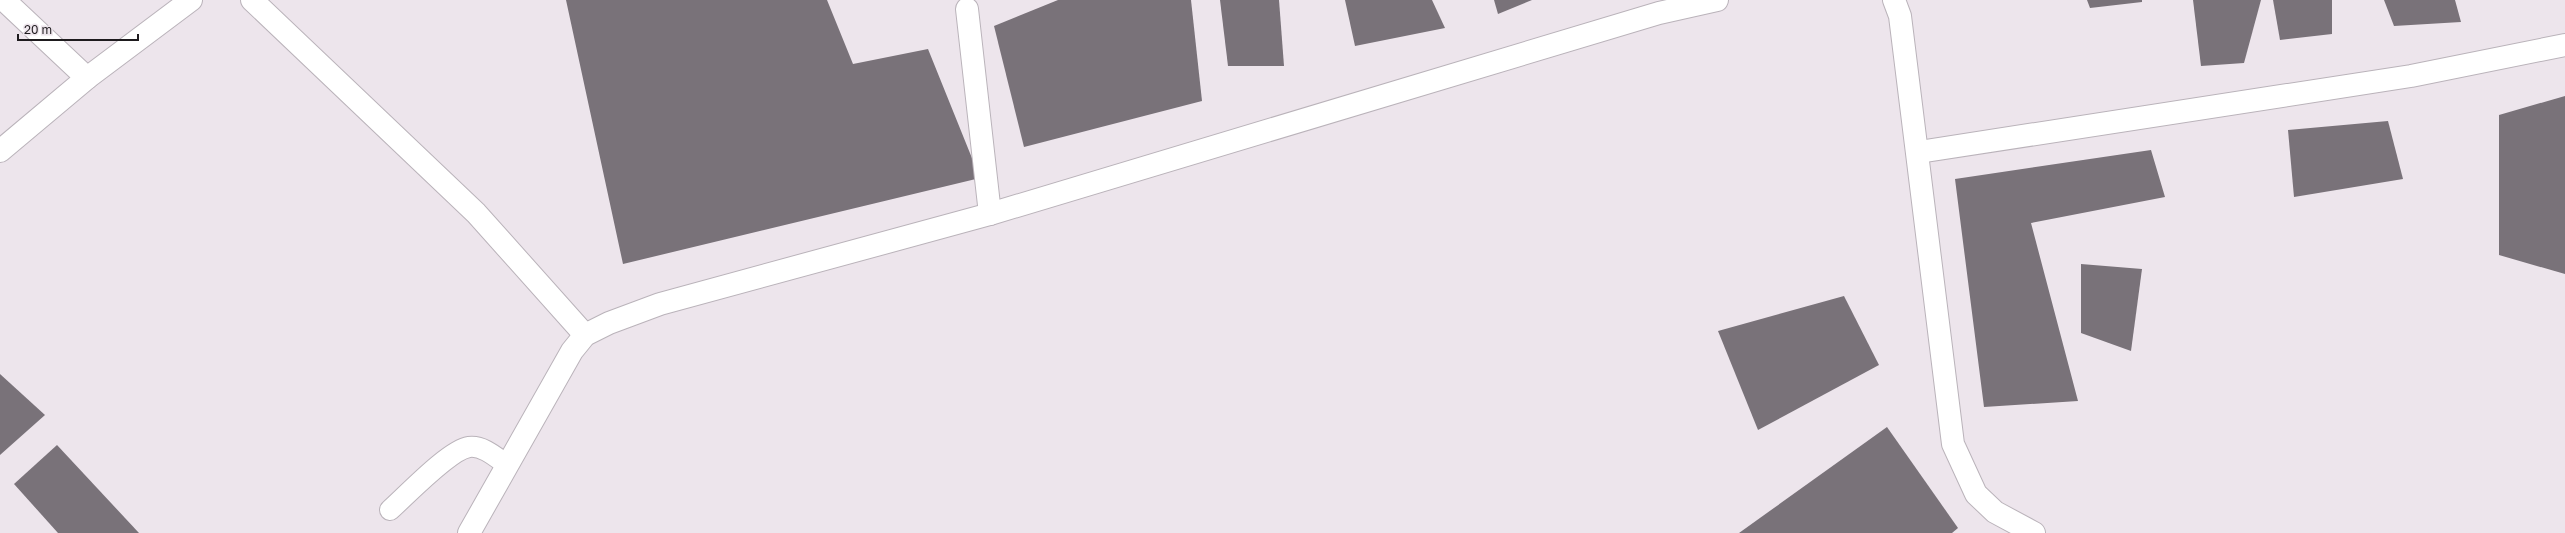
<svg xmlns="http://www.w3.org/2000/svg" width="2565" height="533" viewBox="0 0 2565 533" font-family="'Golos Text',sans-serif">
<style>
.building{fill:#797279}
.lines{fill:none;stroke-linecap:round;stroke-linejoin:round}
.service-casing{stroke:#bab3ba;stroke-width:22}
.minor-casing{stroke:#bab3ba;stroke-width:24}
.service{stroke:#fff;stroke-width:20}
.minor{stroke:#fff;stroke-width:22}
</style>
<rect width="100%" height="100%" fill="#ede5ec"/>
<g class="building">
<path d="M566,0H827L853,64L928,49L980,178L623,264Z"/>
<path d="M1058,0H1191L1202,101L1024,147L994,26Z"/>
<path d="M1220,0H1279L1284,66H1228Z"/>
<path d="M1345,0H1432L1445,28L1355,46Z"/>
<path d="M1494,0H1532L1498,14Z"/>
<path d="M2087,0H2142V2L2090,8Z"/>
<path d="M2193,0H2261L2244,63L2201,66Z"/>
<path d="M2273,0H2332V34L2280,40Z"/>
<path d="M2384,0H2455L2461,22L2394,26Z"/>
<path d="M2565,96V274L2499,255V115Z"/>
<path d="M2388,121L2403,179L2294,197L2288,130Z"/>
<path d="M2151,150L2165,197L2031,223L2078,401L1984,407L1955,179Z"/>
<path d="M2081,264L2142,269L2131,351L2081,333Z"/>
<path d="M1844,296L1879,365L1758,430L1718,331Z"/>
<path d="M0,374L45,415L0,455Z"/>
<path d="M1887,427L1958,528L1952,533H1739Z"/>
<path d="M57,445L139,533H58L14,484Z"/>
</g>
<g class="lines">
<defs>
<path id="service" d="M390,510C407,495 449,450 469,447C483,445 497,458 507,465"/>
<g id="minor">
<path d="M4,0L87,78L191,0"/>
<path d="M252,0L476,213L585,335"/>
<path d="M1894,0L1900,16L1953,444L1976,494L1995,512L2034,533"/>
<path d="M967,9L990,214"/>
<path d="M0,151L87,78"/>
<path d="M1919,152L2411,76L2565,45"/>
<path d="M469,533L572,351L585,335L609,323L660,304L990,214L1659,13L1717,0"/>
</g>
</defs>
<use href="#service" class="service-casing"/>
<use href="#minor" class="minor-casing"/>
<use href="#service" class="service"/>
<use href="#minor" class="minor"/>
</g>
<path d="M18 34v6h120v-6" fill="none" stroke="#1e1b1e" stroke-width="2"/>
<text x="24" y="34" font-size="12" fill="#1e1b1e" stroke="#ede5ec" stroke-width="3" paint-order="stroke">20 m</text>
</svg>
